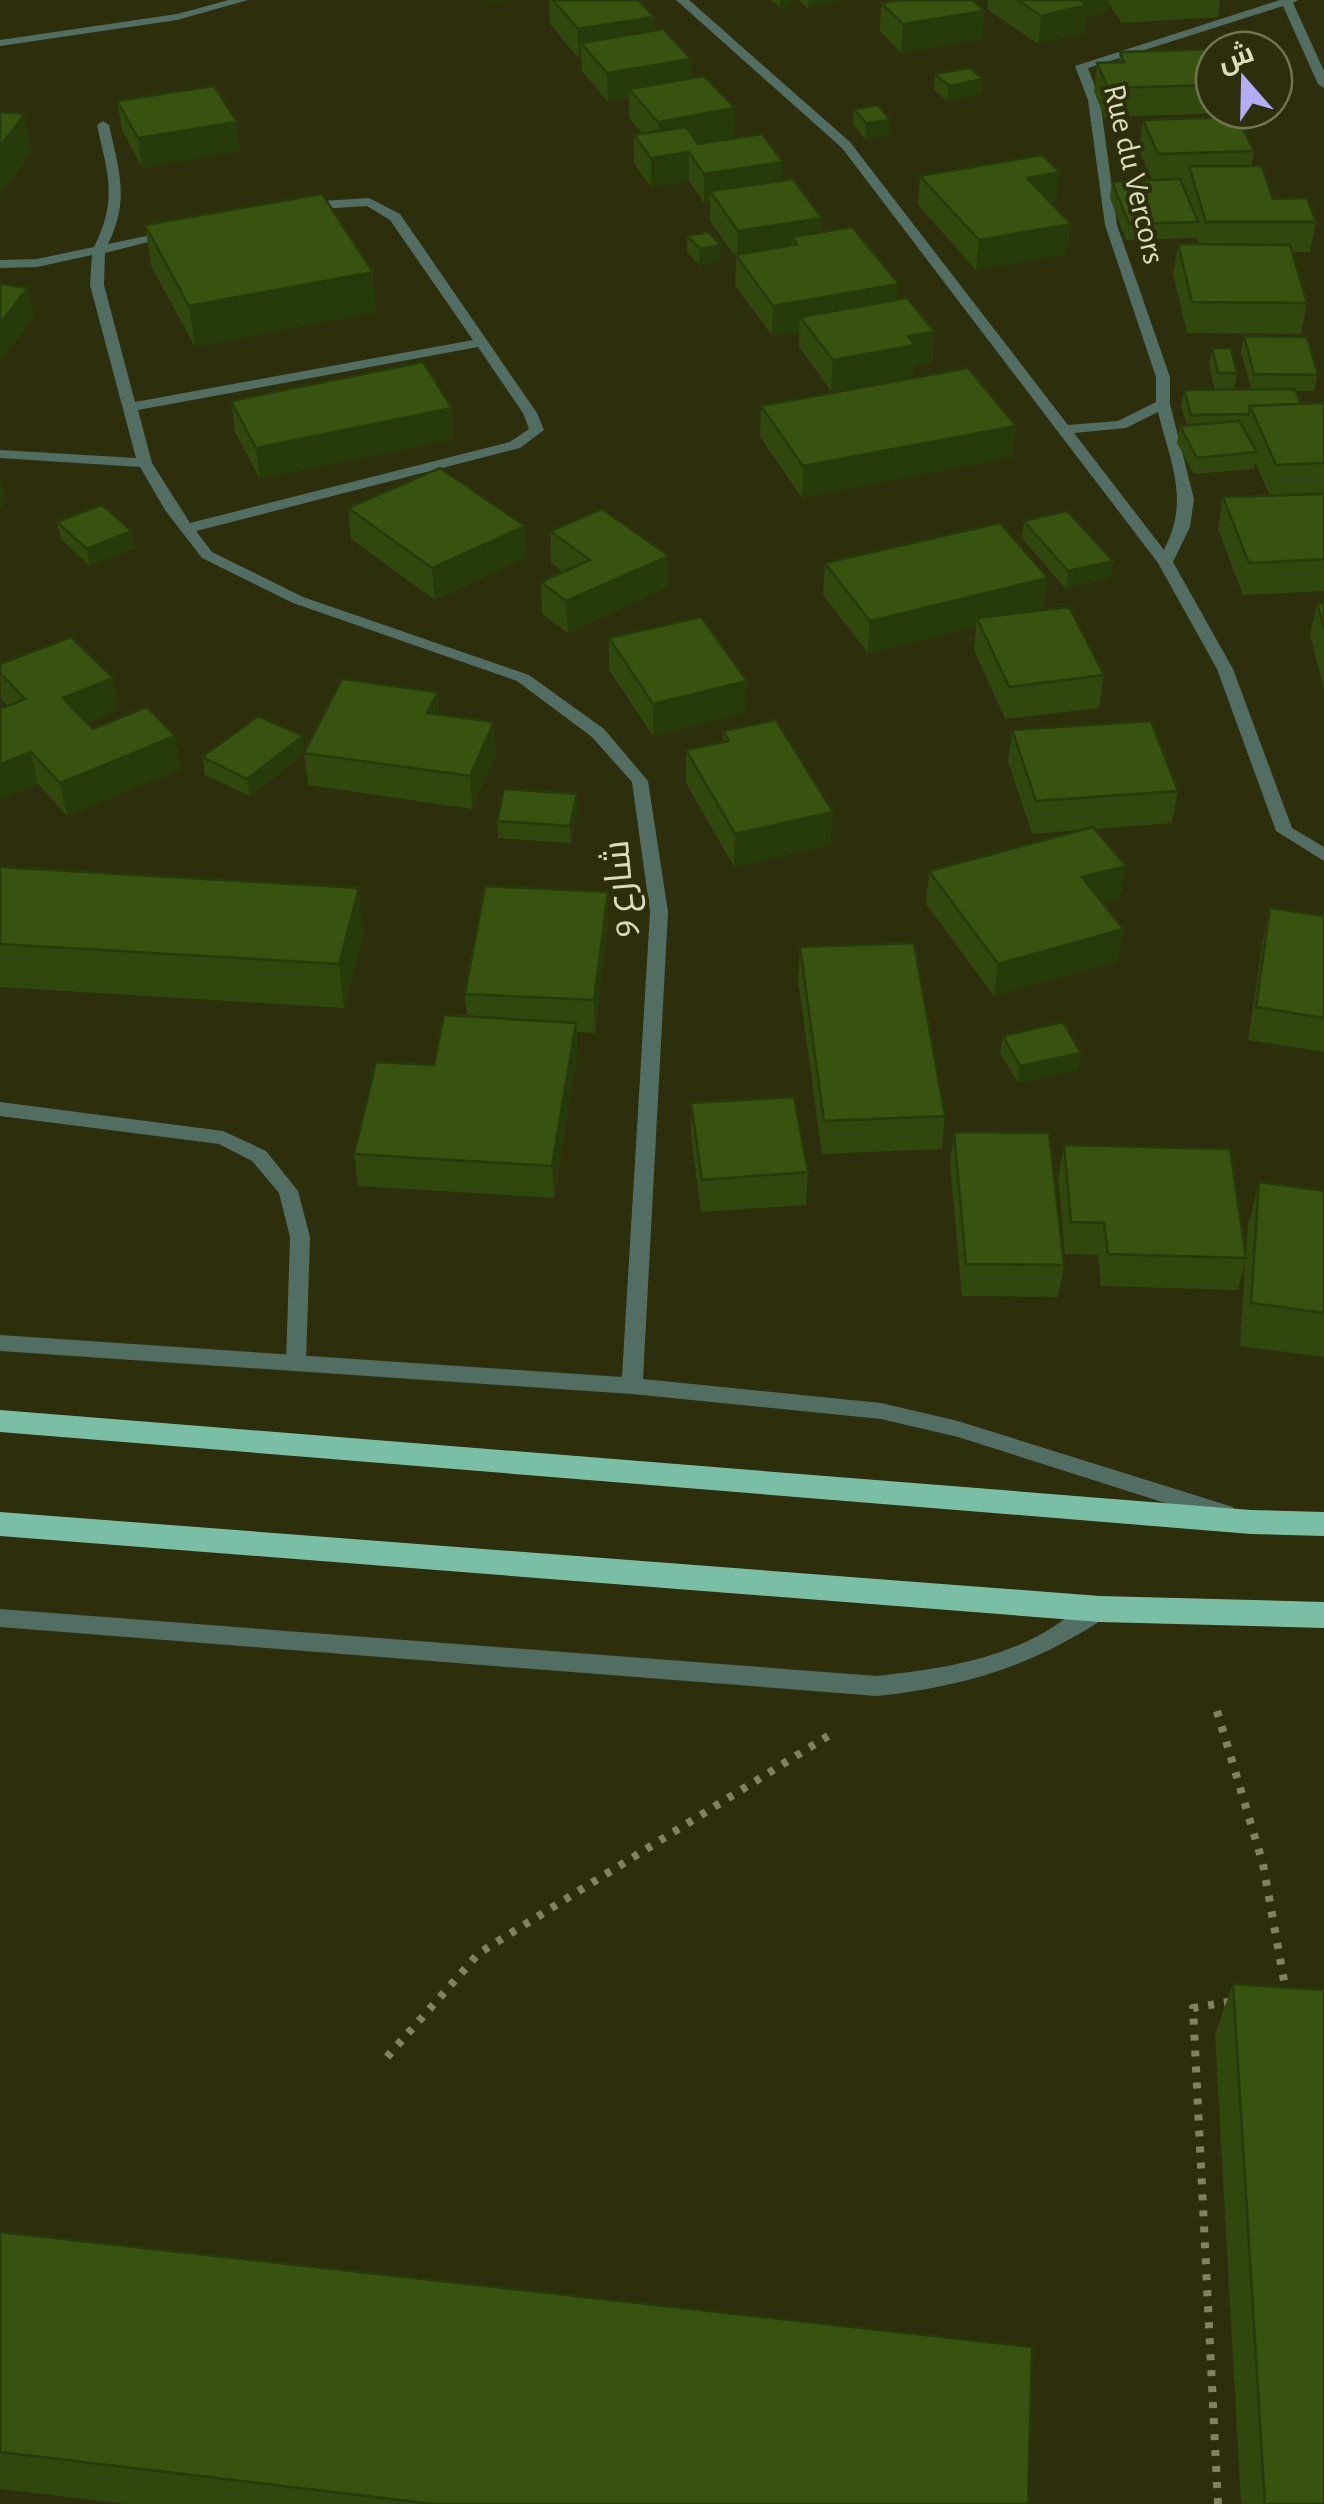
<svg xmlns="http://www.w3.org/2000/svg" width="1324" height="2504" viewBox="0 0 1324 2504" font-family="'Alegreya Sans',Cairo,sans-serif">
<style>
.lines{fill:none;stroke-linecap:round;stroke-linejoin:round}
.path{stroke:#818261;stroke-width:8;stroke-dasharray:6 10;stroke-linecap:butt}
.service{fill:#526e63;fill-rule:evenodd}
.minor{fill:#526e63;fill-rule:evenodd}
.trunk{fill:#7abea6;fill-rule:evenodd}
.wall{fill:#30470d}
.shaded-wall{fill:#273a0a}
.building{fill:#38530f;stroke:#273a0a;stroke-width:2.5}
.labels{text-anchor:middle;stroke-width:8;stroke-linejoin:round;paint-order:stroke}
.far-street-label{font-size:32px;fill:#dbdcbd;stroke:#2d2e0c}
.street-label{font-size:38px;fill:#dbdcbd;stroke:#2d2e0c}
</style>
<rect width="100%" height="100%" fill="#2d2e0c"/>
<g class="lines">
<g class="path">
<path d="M1217,1711L1263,1864L1286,1992"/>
<path d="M387,2057L479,1953L828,1736"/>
<path d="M1218,2504L1193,2008L1234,2001"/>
</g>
<g class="service">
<path d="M0,1102L223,1131L266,1151L298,1191L310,1237L306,1364L303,1370H289L286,1364L290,1237L279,1193L252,1161L219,1144L0,1116Z"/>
<path d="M1100,1600L1108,1602L1111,1609L1108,1616C1033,1666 966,1686 877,1696L0,1627V1609L877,1676C933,1670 988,1662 1038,1636C1059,1625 1078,1607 1100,1600Z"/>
</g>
<g class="minor">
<path d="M229,0H248L177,20L0,46V40L177,14Z"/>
<path d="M676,0H689L850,142L1068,425L1118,421L1156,402V377L1105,225L1088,100L1075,66L1280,0H1298L1293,3L1324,71V88L1318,84L1283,6L1088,68L1100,100L1117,225L1170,377V404L1194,499L1190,527L1173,562L1233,669L1292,828L1324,847V861L1276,831L1217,669L1158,563L842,148ZM1158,412C1171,465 1190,499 1164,550L1074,433L1126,428Z"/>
<path d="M103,121L109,125C119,170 130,200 108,244L170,231L176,235L105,253L104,285L135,402L473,340L390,220L367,206L306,210L300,206L306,202L369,198L400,214L537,413L544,430L520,448L196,531L212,552L303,597L529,675L604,729L648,781L668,912L643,1379L881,1403L958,1421L1233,1507L1236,1513L1233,1519L1225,1522L958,1437L881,1419L632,1394L0,1351V1335L622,1377L650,912L632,782L592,737L517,681L293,603L202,558L165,510L140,467L0,458V450L136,458L90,285L92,255L37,267L0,268V260L37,259L94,247C118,199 108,175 97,125ZM478,347L523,413L529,429L510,442L190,523L152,463L138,410Z"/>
</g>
<g class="trunk">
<path d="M0,1410L1251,1510L1324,1512V1536L1251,1534L0,1432Z"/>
<path d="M0,1512L1100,1596L1324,1602V1628L1100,1622L0,1536Z"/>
</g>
</g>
<g class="wall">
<path d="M549,0H638L654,31L691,78L735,108L734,137L700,144L782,180L822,218V232L898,299L933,362L914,366L913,376L831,391L799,347V332L772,336L735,285L736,258L710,221V202L704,203L689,181L651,187L634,164V135L643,134L629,118V98L608,102L582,71L581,57L578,58L550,24Z"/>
<path d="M771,0H791V6L780,8Z"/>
<path d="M798,0H842L808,8Z"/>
<path d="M893,0H973L984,11L982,39L901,53L880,31L881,3Z"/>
<path d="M988,0H1220L1218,17L1122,23L1109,4L1108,12L1086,18L1084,33L1038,44L987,9Z"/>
<path d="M1214,50V110H1232V113L1104,117L1094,91L1097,63L1119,62L1120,52Z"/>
<path d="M935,74L982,94L947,101L934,90Z"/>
<path d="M117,101L240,151L142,168L122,130Z"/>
<path d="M854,109L890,120L889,135L865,139L853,124Z"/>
<path d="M1143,120L1254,151L1251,166L1273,199L1316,222L1310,252H1292L1307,303L1301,334L1187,333L1173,274L1178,244L1199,245L1196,236V238L1126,240L1110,198L1112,182L1152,180L1139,150Z"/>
<path d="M920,176L1056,202L1051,203L1067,254L976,270L918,205Z"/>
<path d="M145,225L376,312L195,347L151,266Z"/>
<path d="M687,236L720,261L699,265L687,252Z"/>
<path d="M1244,336L1318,375L1314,391H1296L1301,404L1324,403V591L1243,595L1218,529L1223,497L1270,496L1255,462L1254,469L1194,474L1177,443L1180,426L1187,425L1181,407L1184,390H1215L1209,364L1212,348L1237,373L1234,390L1251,389L1241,352Z"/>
<path d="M231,401L452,408L454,439L260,479L235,432Z"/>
<path d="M761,406L1016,426L1012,457L802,498L760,437Z"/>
<path d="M348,508L527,557L435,600L351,539Z"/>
<path d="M1024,521L1113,561L1110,578L1066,589L1022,538Z"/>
<path d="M57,522L132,531L135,548L90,566L61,539Z"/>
<path d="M550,531L668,587L568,633L542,614L541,582L563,572L551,563Z"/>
<path d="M825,563L1044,610L1104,675L1099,708L1005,719L974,650L976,627L868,653L823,595Z"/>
<path d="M1317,603H1324V689L1310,635Z"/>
<path d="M609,638L747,681L746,713L653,736L609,670Z"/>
<path d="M0,664L119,710L88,723L93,729L181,769L67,816L38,784L7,706L1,699Z"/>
<path d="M439,715L496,754L472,809L308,785L304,754L250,796L205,775L202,757L305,751Z"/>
<path d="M1012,730L1178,791L1172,823L1096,829L1120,898L1103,903L1123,929L1118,961L994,996L926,904L929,871L1080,830L1032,834L1008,762Z"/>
<path d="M723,731L831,845L734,867L686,783V750L723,743Z"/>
<path d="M577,794V812L571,843L498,838L497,821Z"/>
<path d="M0,867L364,932L344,1008L0,987Z"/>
<path d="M1270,908L1324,916V1052L1248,1040L1263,940Z"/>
<path d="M608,924L595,1033L577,1032V1055L554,1198L358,1186L354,1154L434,1065L467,1016L465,994Z"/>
<path d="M800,947L945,1116L942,1149L822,1154L798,980Z"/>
<path d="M1003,1036L1081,1053L1078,1070L1018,1083L1000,1053Z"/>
<path d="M691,1103L808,1172L806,1205L701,1212L691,1136Z"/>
<path d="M954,1132L1064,1265L1058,1297L962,1296L950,1165Z"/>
<path d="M1064,1145L1246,1254L1248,1225L1259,1182L1324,1191V1357L1240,1346L1245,1262L1238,1290L1101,1286L1098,1255L1065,1254L1058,1178Z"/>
<path d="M1233,1984L1324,2504H1241L1215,2034Z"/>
<path d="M0,2232L1028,2504H126L0,2489Z"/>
</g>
<g class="shaded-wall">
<path d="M489,0H511L489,4Z"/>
<path d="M780,0H791V6L780,8Z"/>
<path d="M809,0H842L808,8Z"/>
<path d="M1070,0H1109L1108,12L1086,18L1084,33L1038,44L1041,16Z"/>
<path d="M984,11L982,39L901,53L903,24Z"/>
<path d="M654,17V45L581,43V57L578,58V29Z"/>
<path d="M691,59V88L629,89V98L608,102L607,73Z"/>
<path d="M983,79L982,94L947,101L949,86Z"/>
<path d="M735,108L734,137L658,151V122Z"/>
<path d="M25,114L32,153L0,196V146Z"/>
<path d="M890,120L889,135L865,139L866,123Z"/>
<path d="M237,122L240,151L142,168L138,138Z"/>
<path d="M689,152V181L651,187V158Z"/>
<path d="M783,162L782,191H710V202L704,203V174Z"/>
<path d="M1060,172L1056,202L1023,208L1027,178Z"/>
<path d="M822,218L821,247L797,244L792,237L791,252L737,257L738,231Z"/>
<path d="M1071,224L1067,254L976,270L979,240Z"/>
<path d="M721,245L720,261L699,265L700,249Z"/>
<path d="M373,272L376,312L195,347L189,306Z"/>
<path d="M899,284L896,315L800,317L799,332L772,336L773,306Z"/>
<path d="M28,288L34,318L0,362V323Z"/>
<path d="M935,332L933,362L914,366L913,376L831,391L833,360L908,336Z"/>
<path d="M452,408L454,439L260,479L256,448Z"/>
<path d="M1016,426L1012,457L802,498L803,466Z"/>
<path d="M0,474L6,502L0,509Z"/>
<path d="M525,526L527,557L435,600L432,568Z"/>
<path d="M132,531L135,548L90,566L87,549Z"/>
<path d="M669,556L668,587L568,633L566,601Z"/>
<path d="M1113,561L1110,578L1066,589L1068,571Z"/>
<path d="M1048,578L1044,610L977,618L976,627L868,653L870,621Z"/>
<path d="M113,678L119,710L70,730L63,698Z"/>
<path d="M747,681L746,713L653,736V704Z"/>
<path d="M438,692L440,725L427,713Z"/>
<path d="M494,722L496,754L472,809L470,776Z"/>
<path d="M175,736L181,769L67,816L60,783Z"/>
<path d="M303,736L305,753L250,796L247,779Z"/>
<path d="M31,752L38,784L0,800V764Z"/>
<path d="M577,794V812L571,843L570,826Z"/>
<path d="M833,812L831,845L734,867L735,834Z"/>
<path d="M1126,866L1120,898L1077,910L1082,877Z"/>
<path d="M359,888L364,932L344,1008L339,964Z"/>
<path d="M608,892V924L595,1033L594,1000Z"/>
<path d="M1123,929L1118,961L994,996L998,964Z"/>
<path d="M576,1023L577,1055L554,1198L552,1166Z"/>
<path d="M1081,1053L1078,1070L1018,1083L1020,1066Z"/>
</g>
<g class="building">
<path d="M553,0H638L654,17L578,29Z"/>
<path d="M901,0H973L984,11L903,24L881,3Z"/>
<path d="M1018,0H1080L1087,5L1041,16Z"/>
<path d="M663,29L691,59L607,73L581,43Z"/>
<path d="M1220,49L1214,50V85L1108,88L1097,63L1124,62L1120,52Z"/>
<path d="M970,68L983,79L949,86L935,74Z"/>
<path d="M704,76L735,108L658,122L629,89Z"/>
<path d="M214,86L237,122L138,138L117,101Z"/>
<path d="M878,105L890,120L866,123L854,109Z"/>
<path d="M0,112L25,114L0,146Z"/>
<path d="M1237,117L1254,151L1158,154L1143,120Z"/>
<path d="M686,127L698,144L762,134L783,162L704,174L689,152L651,158L634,135Z"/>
<path d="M1042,155L1060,172L1027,178L1071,224L979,240L920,176Z"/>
<path d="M1189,166H1262L1273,199L1307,198L1316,222H1206Z"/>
<path d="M793,179L822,218L738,231L710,191Z"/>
<path d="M1180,179L1198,222L1129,224L1112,182Z"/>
<path d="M322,194L373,272L189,306L145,225Z"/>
<path d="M852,227L899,284L773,306L736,255L797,244L792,237Z"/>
<path d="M708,232L721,245L700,249L687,236Z"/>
<path d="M1178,244L1290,245L1307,303L1192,302Z"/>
<path d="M0,284L28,288L0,323Z"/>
<path d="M907,298L935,332L908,336L915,345L833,360L800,317Z"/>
<path d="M1244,336L1307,337L1318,375L1254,374Z"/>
<path d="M1212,348H1231L1237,373H1218Z"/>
<path d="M423,362L452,408L256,448L231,401Z"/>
<path d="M968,368L1016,426L803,466L761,406Z"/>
<path d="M1295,389L1301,404L1250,406L1249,414L1191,415L1184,390Z"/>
<path d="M1324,403V463L1276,465L1250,406Z"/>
<path d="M1239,421L1257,452L1197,458L1180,426Z"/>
<path d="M440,468L525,526L432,568L348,508Z"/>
<path d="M1324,494V559L1249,563L1223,497Z"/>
<path d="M102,505L132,531L87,549L57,522Z"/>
<path d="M602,509L669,556L566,601L541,582L590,560L550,531Z"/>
<path d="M1067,511L1113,561L1068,571L1024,521Z"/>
<path d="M1000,523L1048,578L870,621L825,563Z"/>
<path d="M1317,603H1324V629Z"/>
<path d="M1069,607L1104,675L1009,687L977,618Z"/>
<path d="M701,617L747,681L653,704L609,638Z"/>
<path d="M71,637L113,678L63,698L93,729L147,707L175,736L60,783L31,752L0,764V709L25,699L0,673V664Z"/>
<path d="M342,679L438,692L427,713L494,722L470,776L304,753Z"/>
<path d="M258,716L303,736L247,779L202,757Z"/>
<path d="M776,720L833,812L735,834L686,750L729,741L723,731Z"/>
<path d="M1151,721L1178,791L1036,801L1012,730Z"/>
<path d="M504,789L577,794L570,826L497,821Z"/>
<path d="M1093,827L1126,866L1082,877L1123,929L998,964L929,871Z"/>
<path d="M0,867L359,888L339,964L0,944Z"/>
<path d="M485,886L608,892L594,1000L465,994Z"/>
<path d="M1270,908L1324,916V1018L1256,1007Z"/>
<path d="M914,943L945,1116L824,1121L800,947Z"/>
<path d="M444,1015L576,1023L552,1166L354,1154L376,1062L434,1065Z"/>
<path d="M1063,1022L1081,1053L1020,1066L1003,1036Z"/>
<path d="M794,1097L808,1172L702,1180L691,1103Z"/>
<path d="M954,1132L1049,1133L1064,1265L966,1264Z"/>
<path d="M1064,1145L1230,1149L1246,1258L1108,1254L1104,1223L1071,1222Z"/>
<path d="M1259,1182L1324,1191V1313L1251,1303Z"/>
<path d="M1233,1984L1324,1990V2504H1265Z"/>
<path d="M0,2232L1032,2347L1028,2504H433L0,2452Z"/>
</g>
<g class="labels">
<g class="far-street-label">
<text transform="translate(1135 174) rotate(77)" y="11">Rue du Vercors</text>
</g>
<g class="street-label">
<text transform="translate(619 889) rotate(-95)" y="13">شارع 9</text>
</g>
</g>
<g transform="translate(1244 80) rotate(340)"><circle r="48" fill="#2d2e0c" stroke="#737453" stroke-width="2.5"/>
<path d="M0-8L18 38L0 25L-18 38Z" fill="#b5acf8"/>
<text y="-15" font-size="28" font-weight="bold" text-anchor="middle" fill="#dbdcbd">ش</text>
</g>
</svg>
